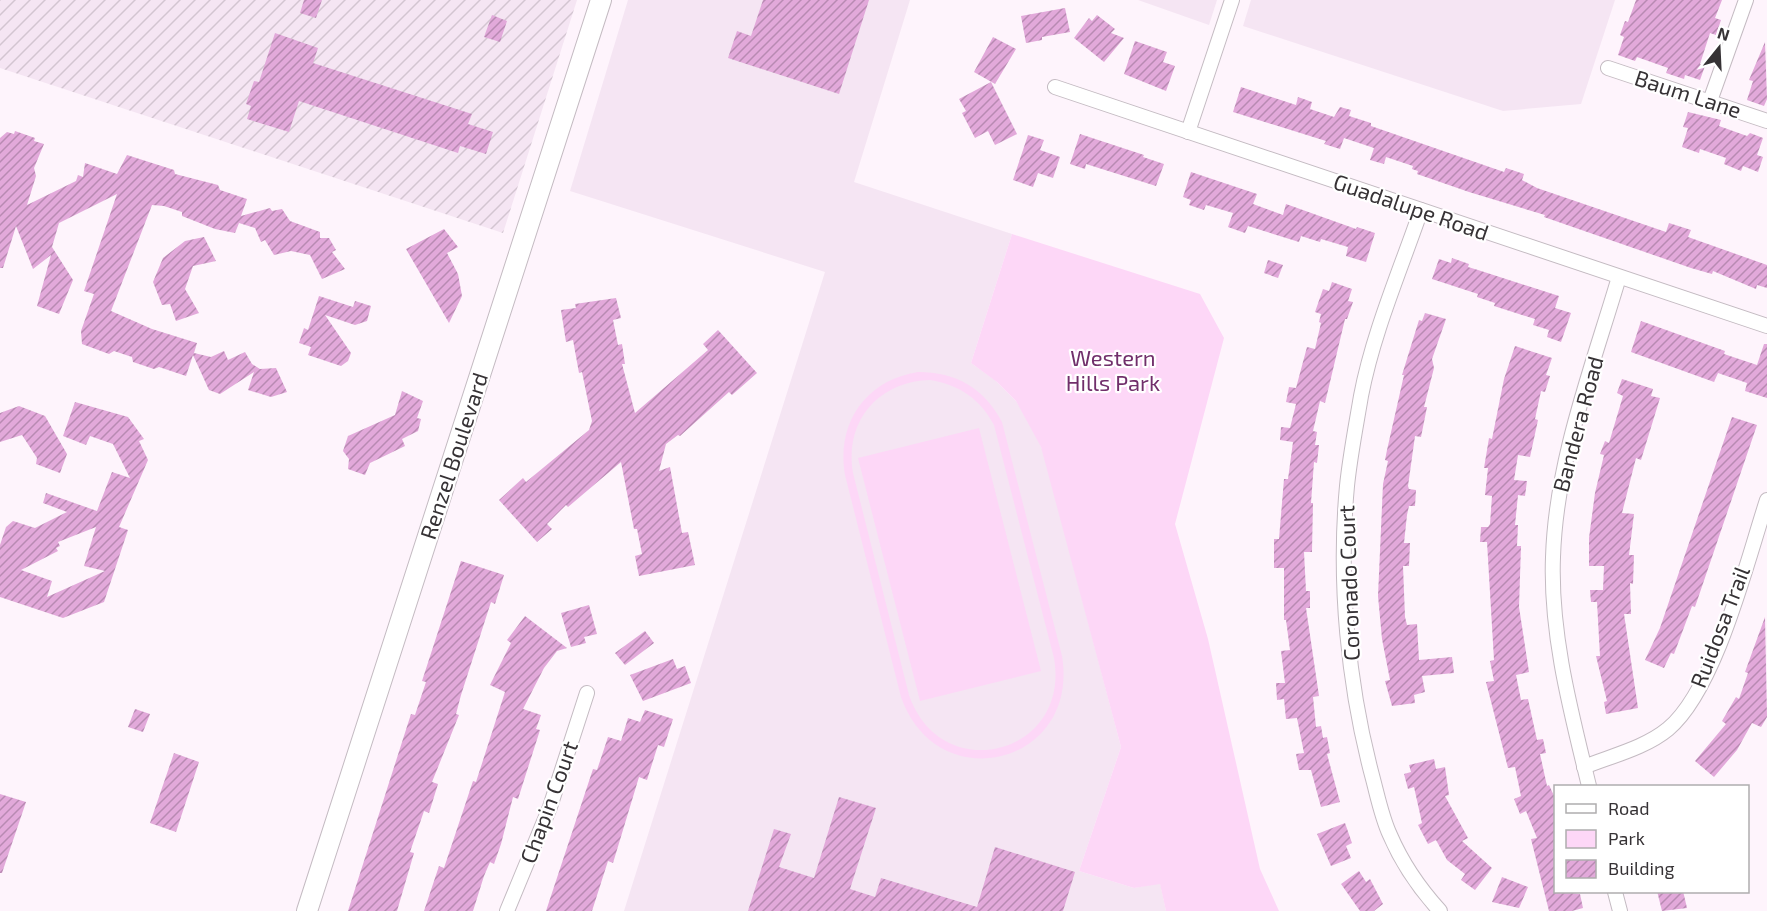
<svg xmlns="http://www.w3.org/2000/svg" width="1767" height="911" viewBox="0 0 1767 911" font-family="'Exo 2',sans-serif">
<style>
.built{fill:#f5e5f3}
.industrial{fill:url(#industrial-furrows)}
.park{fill:#fdd7f7;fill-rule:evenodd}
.building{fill:url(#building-hatch);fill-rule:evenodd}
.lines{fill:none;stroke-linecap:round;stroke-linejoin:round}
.street-casing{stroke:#c4bbc2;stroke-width:16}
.secondary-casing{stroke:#c4bbc2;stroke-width:22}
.street{stroke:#fff;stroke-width:14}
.secondary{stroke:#fff;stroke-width:20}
.labels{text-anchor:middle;stroke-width:4.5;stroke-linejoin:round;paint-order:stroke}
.street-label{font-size:22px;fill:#363235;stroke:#fff}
.park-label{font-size:22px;fill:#712f6b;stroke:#fff}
</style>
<defs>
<pattern id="industrial-furrows" width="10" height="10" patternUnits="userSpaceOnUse" patternTransform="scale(1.5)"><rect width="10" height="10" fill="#f5e5f3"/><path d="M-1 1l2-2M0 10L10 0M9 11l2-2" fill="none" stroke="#d3c5d1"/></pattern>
<pattern id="building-hatch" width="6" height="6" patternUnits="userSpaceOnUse" patternTransform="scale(1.5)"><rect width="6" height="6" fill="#e2a9da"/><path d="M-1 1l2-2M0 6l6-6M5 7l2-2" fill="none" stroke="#b88ab2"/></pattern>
</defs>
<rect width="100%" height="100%" fill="#fef4fc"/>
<g class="built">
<path d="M628,0H910L854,182L1012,234L971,363L995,380L1016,401L1032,425L1044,454L1121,747L1079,871L1134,888L1160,883L1166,911H624L825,272L570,191Z"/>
<path d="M1138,0H1217L1209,25Z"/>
<path d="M1251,0H1615L1581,104L1503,111L1243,26Z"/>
</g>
<path class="industrial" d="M0,0H577L503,233L0,68Z"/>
<g class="park">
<path d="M1012,234L1200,294L1224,338L1175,524L1208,639L1260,869L1279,911H1166L1160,884L1134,888L1079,871L1121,747L1041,447L1016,401L997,382L971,363Z"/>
<path d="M918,372C956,372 984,388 1002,422L1062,656C1080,765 937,800 901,697L845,475C836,423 866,380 918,372ZM930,380C960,385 980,399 994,425L1054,658C1071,755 941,788 909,695L853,473C844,421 879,381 930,380Z"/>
<path d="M979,428L1041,671L920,701L858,458Z"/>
</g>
<g class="building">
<path d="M304,0H322L316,18L300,13Z"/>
<path d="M763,0H869L839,94L728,58L737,31L751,36Z"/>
<path d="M1636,0H1722L1715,18L1721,20L1716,35L1710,33L1700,64L1705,66L1700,80L1685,75L1684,79L1666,73L1668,68L1637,57L1635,61L1618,55L1624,37L1620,35L1625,21L1628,22Z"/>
<path d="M1065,8L1070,32L1042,37V40L1026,43L1021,16Z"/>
<path d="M492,15L507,21L500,42L484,37Z"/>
<path d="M1097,15L1115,29L1111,33L1124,38L1104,62L1074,38L1089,18L1092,21Z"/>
<path d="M275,33L318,48L313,63L472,114L468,124L493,132L486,154L460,146L458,153L299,101L289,132L247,119L251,106L246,104L254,81L259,82Z"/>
<path d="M993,37L1016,49L995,84L974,72Z"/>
<path d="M1135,41L1167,52L1163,62L1175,66L1166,91L1124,74Z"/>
<path d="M1765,42L1767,99L1764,106L1747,100L1753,81L1749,80Z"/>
<path d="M991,82L1017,134L995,145L988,131L975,138L962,113L966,111L959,99Z"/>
<path d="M1241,87L1296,105L1298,97L1312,102L1310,109L1334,117L1340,107L1351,110L1349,116L1371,123V126L1504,172L1506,168L1524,174L1522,180L1537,188L1666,232L1669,223L1691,230L1688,237L1767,265V288L1757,285L1756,289L1713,271L1712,274L1691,268L1544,217L1545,215L1469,192L1417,174L1418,171L1412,169L1413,166L1386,157L1384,164L1370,160L1374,148L1344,138L1340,149L1324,144L1326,141L1233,112Z"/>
<path d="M1688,112L1721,120L1719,126L1747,136L1750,133L1763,138L1757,155L1763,157L1758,172L1743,166L1741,171L1724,164L1726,158L1700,149L1699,153L1682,147L1688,128L1683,127Z"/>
<path d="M15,131L35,138L34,141L44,144L34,168L36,176L27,205L76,181L78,175L83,177L85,163L117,174L127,155L174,170L175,174L218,185L220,190L247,199L241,216L270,208L272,211L282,209L290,221L320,232V238H329L336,250L332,252L345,269L322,279L310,255L291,251L274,255L265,240L261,242L255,228L239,223L235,233L215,229L182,216V212L164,206L152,205L111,311L152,329L197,343L194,353L211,357L224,351L228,360L245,352L252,364L260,369L276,368L287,392L271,397L248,390L254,372L220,394L209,390L193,355L186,376L159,367L154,369L133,362L132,357L114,351L109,354L82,344L81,331L94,294L84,291L117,194L59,223L52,247L73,280L59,314L37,306L51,255L33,269L16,226L3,268H0V138L7,132L14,134Z"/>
<path d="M1080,134L1144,155L1143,157L1164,164L1156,186L1086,164L1085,169L1070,164Z"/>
<path d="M1028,135L1044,140L1040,150L1060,157L1053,178L1038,173L1033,187L1013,180Z"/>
<path d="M1191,172L1257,194L1253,204L1283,215L1286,204L1356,229L1357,227L1375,233L1366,262L1346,256L1348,247L1321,239L1320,242L1301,236L1299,242L1248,226L1245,233L1228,227L1233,213L1206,205L1204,210L1189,205L1191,200L1183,197Z"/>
<path d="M444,229L458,247L447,253L458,274L462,296L449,323L406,249Z"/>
<path d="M204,237L216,261L193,266L185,289L199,313L176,321L170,304L162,305L153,282L163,258L185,241Z"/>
<path d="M1452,258L1469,264L1468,267L1478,270L1559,296L1555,308L1571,313L1561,342L1547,337L1549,330L1533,325L1535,319L1494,306L1495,303L1477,297L1478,294L1432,279L1439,259L1451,263Z"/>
<path d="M1268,260L1283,265L1278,278L1264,273Z"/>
<path d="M1332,282L1352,289L1348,301L1353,302L1347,319H1345L1325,403L1320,401L1313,431L1317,432L1315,445H1319L1317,463L1314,462L1311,503H1313L1312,552H1304L1306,591H1310V608H1306L1319,696L1313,697L1316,727L1321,726L1323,738L1327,737L1330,753L1327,754L1340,802L1321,807L1311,770H1299L1296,754L1304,753L1297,718L1286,719L1284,699L1277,700L1276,683H1285L1281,651L1290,650L1286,620H1284V568H1274V539H1279L1284,479H1288L1293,442L1280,440L1281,427L1290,428L1296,404L1286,402L1289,387L1296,388L1307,347L1315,349L1321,323L1319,322L1321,314L1315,312L1323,289L1329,291Z"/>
<path d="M319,296L353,307L355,301L371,306L367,321L355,325L325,315L351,353L348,361L341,366L308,355L311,347L299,343L304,328L308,330Z"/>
<path d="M616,298L621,318L613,320L618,345L622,344L625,364H622L635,413L708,350L703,344L718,330L757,373L732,395L729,392L680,436L678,435L666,444L659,471L670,467L682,533L688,532L695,565L639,576L635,556L642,554L637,529H634L621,462L568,507L566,505L547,524L552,529L537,542L499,500L523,478L526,482L589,430L592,421L582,372L579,373L573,340L566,342L561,310L576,308L575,304Z"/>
<path d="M1425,313L1446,319L1432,359L1434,368L1424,407H1427L1421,437L1415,436L1408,486L1409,489L1416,490L1415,506H1409L1407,515L1404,543H1410L1409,566H1403L1405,617L1407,625L1417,624L1419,660L1452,657L1454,673L1422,676L1425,692L1414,695L1415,703L1392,706L1385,681L1390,680L1382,639L1378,596L1383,484L1388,461L1385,460L1387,450L1404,375H1402L1419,320L1422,321Z"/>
<path d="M1641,321L1725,351L1724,354L1757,365L1764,344H1767V398L1745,391L1747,383L1718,373L1714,382L1631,352Z"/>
<path d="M1515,346L1552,358L1546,375L1550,376L1545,392L1541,391L1535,419L1538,420L1530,457L1518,455L1514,480L1527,481L1525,496L1518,495L1515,525H1518L1517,546H1521L1519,607L1529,672L1516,675L1521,700L1528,699L1537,740L1543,739L1546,753L1540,754L1547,786L1549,785L1556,800V891L1580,894L1583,908L1572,911H1549L1531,839L1537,838L1526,811L1520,814L1514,799L1521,796L1515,767L1508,768L1486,682L1494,681L1490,661L1494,660L1487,542H1480L1481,527H1488L1490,524L1492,496L1485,495L1488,468H1484L1489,438L1492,439L1504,379Z"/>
<path d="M1622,379L1653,389L1651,396L1660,398L1641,460L1636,458L1622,513L1634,514L1629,555H1634L1633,584L1630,583L1631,614H1624L1638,708L1606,714L1604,702L1607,701L1596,656H1600L1597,602H1591L1590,590H1603L1604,566H1589V538L1595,493L1604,455L1600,454L1605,441L1609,443L1623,396L1617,393Z"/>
<path d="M402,391L423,401L417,418L421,419L418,431L402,439L405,446L370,463L365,475L348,469L349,459L343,451L348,436L395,415Z"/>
<path d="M75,402L128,417L144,439L139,441L148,460L119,527L128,530L104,602L63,618L0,597V545L6,527L13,521L35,528L67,512L43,503L46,493L97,511L112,472L130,478L113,444L90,436L86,445L63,436ZM96,527L84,566L105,571L47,597L52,581L21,570L58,551L56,548L60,546L58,542Z"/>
<path d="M19,406L45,416L67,454L60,473L36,464L37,458L22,435L0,442V413Z"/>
<path d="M1732,417L1757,425L1695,607L1692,606L1674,654L1671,653L1664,668L1645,660L1660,628Z"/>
<path d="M461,561L504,575L495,604L491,602L461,695L456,714L459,715L432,782L438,784L429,813L424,811L410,852L414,853L397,911H348L411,714L415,715L426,682L422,681Z"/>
<path d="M589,605L597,634L584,637L586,643L571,647L561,613Z"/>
<path d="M525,616L567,648L557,651L544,668L523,709L541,715L536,729L540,730L518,799L513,797L501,844L494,864L490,862L484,876L473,911H424L439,866L444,868L473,781L476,782L505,692L490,685L511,643L507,640Z"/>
<path d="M1765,617L1767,717L1761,727L1752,723L1737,750L1714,777L1695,761L1726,724L1722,721L1736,697L1739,699L1748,673L1745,672Z"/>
<path d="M645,631L654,643L625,665L615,653Z"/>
<path d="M673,659L677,669L685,666L691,683L643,701L630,675Z"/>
<path d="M135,709L150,714L143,732L128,727Z"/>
<path d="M645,710L673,719L664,747L658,745L647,780L639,777L613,863L608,861L592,911H546L593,769L597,770L608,737L621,741L628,718L640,722Z"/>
<path d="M174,753L199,762L176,832L150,823Z"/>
<path d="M1434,759L1436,769L1445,767L1449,795L1445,796L1468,838L1462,841L1492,868L1475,890L1461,880L1465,874L1447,860L1436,840L1428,844L1418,825L1422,823L1414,787L1408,789L1404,774L1411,772L1409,765Z"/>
<path d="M0,794L26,802L2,873H0Z"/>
<path d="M839,797L876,808L850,889L875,897L881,878L977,907L995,847L1075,872L1063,911H748L774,829L791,834L779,867L814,878Z"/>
<path d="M1345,823L1352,843L1346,846L1351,858L1331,866L1317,834Z"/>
<path d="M1359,871L1366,882L1370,879L1383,904L1374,911H1360L1341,884Z"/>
<path d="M1502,877L1528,887L1519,908L1492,902Z"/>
<path d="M1657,891H1683L1687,908L1662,911Z"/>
</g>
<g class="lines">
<defs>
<g id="street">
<path d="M1608,68L1767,121"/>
<path d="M1055,87L1767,326"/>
<path d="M1710,101L1746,0"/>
<path d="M1188,132L1232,0"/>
<path d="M1421,210C1400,271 1373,333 1361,396C1356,426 1350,456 1347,486C1338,582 1348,686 1373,779C1378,798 1382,818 1390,835C1402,863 1420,889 1440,911"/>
<path d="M1584,767C1611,756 1645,748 1668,729C1716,689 1747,561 1767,500"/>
<path d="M1589,786C1571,712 1550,634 1553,557C1556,461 1592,368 1619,277"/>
<path d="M1615,892L1620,911"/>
<path d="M507,911L550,807L587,693"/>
</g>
<path id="secondary" d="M307,911L601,0"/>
</defs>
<use href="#street" class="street-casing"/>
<use href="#secondary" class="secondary-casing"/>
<use href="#street" class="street"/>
<use href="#secondary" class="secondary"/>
</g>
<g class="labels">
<g class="street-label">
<text transform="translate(1688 94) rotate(18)" y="8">Baum Lane</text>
<text transform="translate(1411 207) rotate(19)" y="8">Guadalupe Road</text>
<text transform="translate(1578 424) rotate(-75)" y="8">Bandera Road</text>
<text transform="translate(454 456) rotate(-72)" y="8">Renzel Boulevard</text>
<text transform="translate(1349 583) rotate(-92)" y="8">Coronado Court</text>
<text transform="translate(1720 627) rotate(-69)" y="8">Ruidosa Trail</text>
<text transform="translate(549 802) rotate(-70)" y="8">Chapin Court</text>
</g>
<g class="park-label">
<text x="1113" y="366">Western<tspan x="1113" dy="25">Hills Park</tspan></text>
</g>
</g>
<rect x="1554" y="785" width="195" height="108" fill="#ffffff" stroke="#afadae" stroke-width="1.5"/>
<rect x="1566" y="804" width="30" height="9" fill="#ffffff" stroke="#afadae" stroke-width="1.5"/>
<text x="1608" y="815" font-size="18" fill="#363235">Road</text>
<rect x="1566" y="830" width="30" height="18" fill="#fdd7f7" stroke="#afadae" stroke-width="1.5"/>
<text x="1608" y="845" font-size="18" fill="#363235">Park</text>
<rect x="1566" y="860" width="30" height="18" fill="url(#building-hatch)" stroke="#afadae" stroke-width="1.5"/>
<text x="1608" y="875" font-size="18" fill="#363235">Building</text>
<g transform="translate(1719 48) rotate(18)" stroke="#ffffff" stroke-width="4.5" paint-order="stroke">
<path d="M0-4.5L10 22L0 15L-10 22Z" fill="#363235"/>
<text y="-9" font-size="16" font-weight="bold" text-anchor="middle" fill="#363235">N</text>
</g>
</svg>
